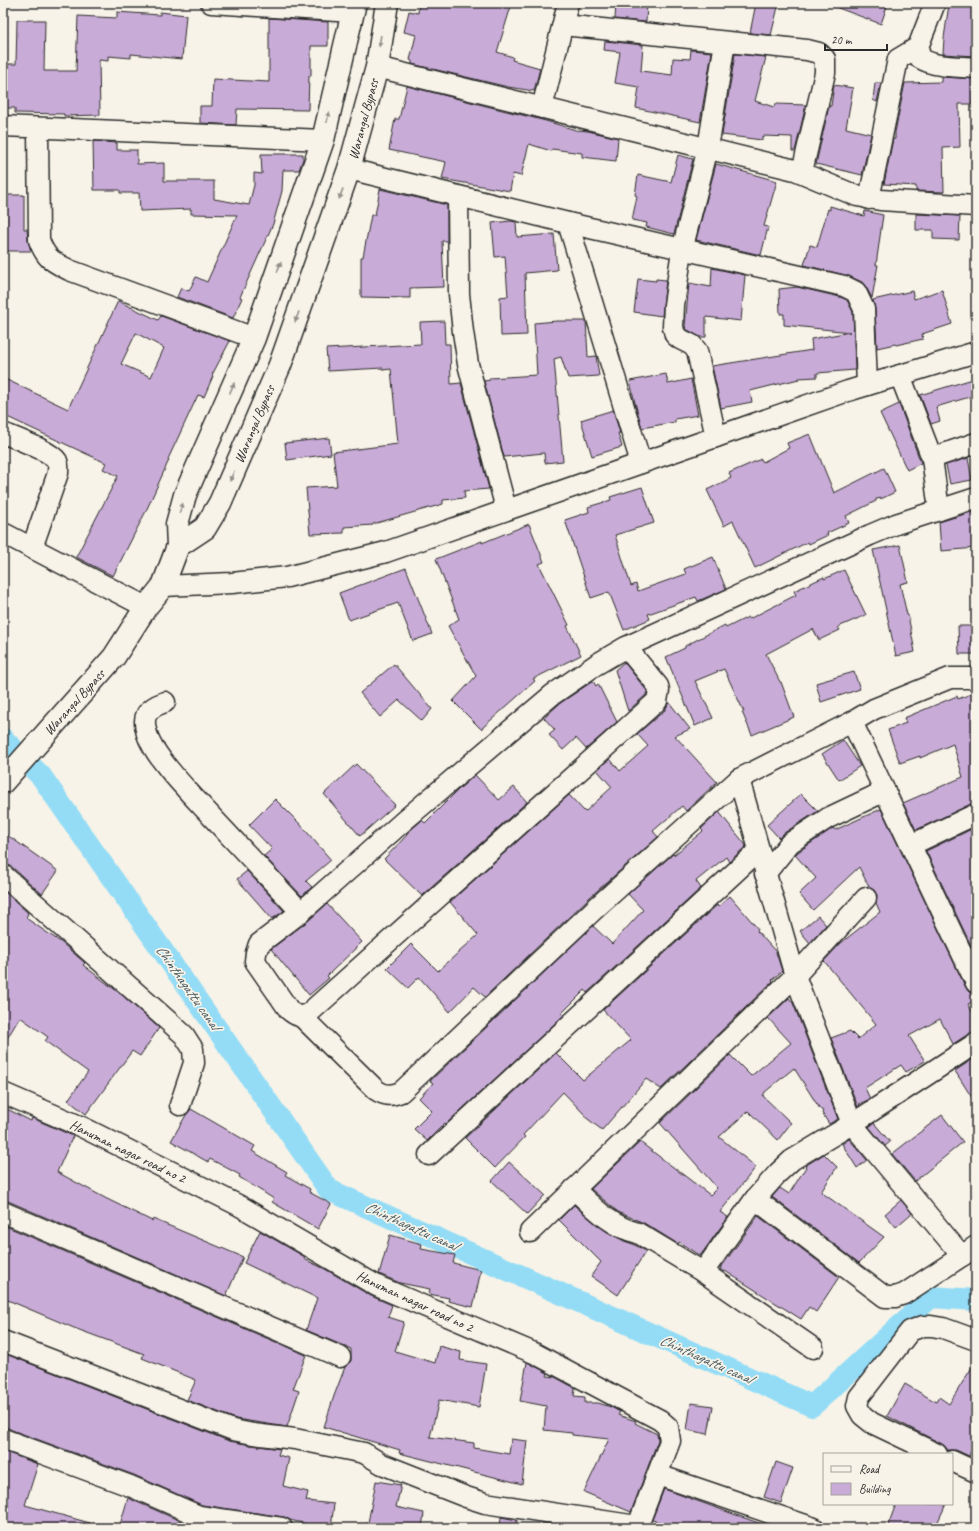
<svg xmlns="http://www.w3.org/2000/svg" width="979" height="1531" viewBox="0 0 979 1531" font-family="Caveat,sans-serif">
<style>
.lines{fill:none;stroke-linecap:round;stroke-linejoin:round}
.canal{stroke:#94dcf6;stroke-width:22}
.building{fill:#c9abd7;stroke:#2b2b2b;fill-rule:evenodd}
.minor-casing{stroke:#2b2b2b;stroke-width:23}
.secondary-casing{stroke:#2b2b2b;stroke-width:25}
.minor{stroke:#f7f3e8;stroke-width:20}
.secondary{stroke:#f7f3e8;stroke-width:22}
.oneway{fill:#918f8a}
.labels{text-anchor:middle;stroke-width:3.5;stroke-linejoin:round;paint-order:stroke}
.street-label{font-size:14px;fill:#2b2b2b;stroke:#f7f3e8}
.water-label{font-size:15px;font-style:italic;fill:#45575e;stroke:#f7f3e8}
</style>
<rect width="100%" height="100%" fill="#f7f3e8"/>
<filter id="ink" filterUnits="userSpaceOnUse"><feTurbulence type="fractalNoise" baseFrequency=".025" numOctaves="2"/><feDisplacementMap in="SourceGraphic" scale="8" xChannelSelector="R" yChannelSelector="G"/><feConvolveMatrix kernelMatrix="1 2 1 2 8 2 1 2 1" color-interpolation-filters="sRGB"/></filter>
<g filter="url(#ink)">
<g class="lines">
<path class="canal" d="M3,739L41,776L329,1190L812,1406L931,1297L976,1300"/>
</g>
<g class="building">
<path d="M419,3H512L497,52L513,57L512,60L540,68L534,91L508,87L412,64V61L410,60L416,35L404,32L409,11L418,13Z"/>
<path d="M616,3H647L646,22L615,19Z"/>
<path d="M756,3H779L771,35L750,33Z"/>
<path d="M831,3H888L881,24L830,5Z"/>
<path d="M949,4L976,8V56L943,54L944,38Z"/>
<path d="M117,12L160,15V12L186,15L182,59L131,54V58L108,56V61L99,60L100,115L64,116V114L15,113V108H3V64H16L17,20H45L44,71H76L78,16L117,18Z"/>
<path d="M269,18L328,22V46H311V76H309L308,110L237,109L236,125L200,123V106H212L213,79L269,82Z"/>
<path d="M605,41L643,45L641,71L672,75L673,58L690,59L691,50L712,52L700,122L636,108L639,87L615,83L620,52L604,50Z"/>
<path d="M735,54L766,57L755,101L774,107L775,104L806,105L795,151H792V137L762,136V140L722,135Z"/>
<path d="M941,77L976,79V104H959L960,147L943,148L944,192L916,191V186L884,184L893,139H895V132L905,83L941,82Z"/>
<path d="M875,83H881L877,102L873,100Z"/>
<path d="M834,85L853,88L846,128L871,134L862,175L816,164L829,106H831Z"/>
<path d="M407,86L546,121L579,131V130L588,131L618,138L616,161L582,157V153L552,149L551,151L529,144L521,176L513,174L510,191L442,179L446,162L389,150L395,119H399Z"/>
<path d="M93,141L117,143V150H137V164L164,163V181H214V199L249,205L254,185V173L262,174L261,154H303V159L299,170H283L282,191L273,224L240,297L242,298L233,318L177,297L181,288L189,291L196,277L207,282L237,215L191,214V209L140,211L139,193H120V190H94Z"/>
<path d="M678,155L693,159L674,234L646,227L647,223L632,220L637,196L635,195L638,175L671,182Z"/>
<path d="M716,164L777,181L764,226L768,227L761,255L696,240Z"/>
<path d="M380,189L447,205V241H442L444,287L410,288V298L361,297V257H363L371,215H375Z"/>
<path d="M3,195H24V229H27L28,240L31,251H3Z"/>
<path d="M830,206L864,216L865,211L883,215L876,265H878L872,298L866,287L862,282L849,276L804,265L810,245L817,247L828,209L830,210Z"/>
<path d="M916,214L960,216L959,240L933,239V230H916Z"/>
<path d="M511,221L516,222L517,237L554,234L557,270L525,273L527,335L501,336L500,297L508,296L505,256L495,257L492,223Z"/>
<path d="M712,268L745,275L741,321L706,317V337H700L686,329L685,326L689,283L711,287Z"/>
<path d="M638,279L656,281V279L666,280L662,316L634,312Z"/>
<path d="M797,287L840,297L847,300L853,312L855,370L817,373V377L799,378V379L750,391L752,402L721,408L712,366L812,350L811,339L850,332L784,325V314H780L779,289Z"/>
<path d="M942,290L952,324L922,334L923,339L896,345L895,344L877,348L875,309L873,300L912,291L914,299Z"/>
<path d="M118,301L158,320L161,316L230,341L212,375L213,376L204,397L198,395L168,459L169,460L146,511L113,576L76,557L118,476L103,469L106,463L3,415V378L68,409ZM136,333L164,348L151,377L121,364Z"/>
<path d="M444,321L445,344H450L451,384L461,383L489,489L464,491L465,498L443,500V504L373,524V525L344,527V533L310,534L306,488L337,486L333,452L398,444L391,369L383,370V368L328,371L326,349L421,344L420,322Z"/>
<path d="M557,321H586L588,357L596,356L599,376L568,378L561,357L554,359L563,461L545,463L544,453L504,457L484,381L490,380V378L537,375L534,323Z"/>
<path d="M666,374L668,384L691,379L698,415L675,419V422L642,428L634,399L630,381Z"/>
<path d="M976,378V395L936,407L940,421L931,424L920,395Z"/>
<path d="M899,404L921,463L907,470L880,413Z"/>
<path d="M613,410L620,433H618L622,447L592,456L581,420Z"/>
<path d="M810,434L834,493L884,468L895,492L883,498L876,499V501L846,516L849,523L827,533L828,535L809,544L808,542L755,568L733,521L724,526L707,490L731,478L729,473L761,459L763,462L789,448L787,443Z"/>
<path d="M329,438L331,454L287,460L285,443Z"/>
<path d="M968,458L972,480L950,484L946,465Z"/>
<path d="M642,487L654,523L615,535L631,586L636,584L638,591L686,574L684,569L713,557L726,589L698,601L696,597L648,614L650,619L624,630L609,592L591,598L565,520L589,512L588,507L611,500L610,497Z"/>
<path d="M975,511L976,548L941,551L939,522Z"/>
<path d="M529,524L544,562L539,564L569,625L567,626L581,655L533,679L535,681L481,729L453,701L476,676L448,626L459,619L436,559L482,541V543Z"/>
<path d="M900,545L908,582L900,584L907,615H908L915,652L896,656L873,550Z"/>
<path d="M406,568L432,634L413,641L398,603L349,620L339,593Z"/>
<path d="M844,570L866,615L838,627L840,630L819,640L813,629L766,654L780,682H781L794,717L752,735L742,712H744L724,669L695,681L713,718L695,726L666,657L685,648V646L725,625L726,628L748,617L749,619L796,595L794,591L824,577V579Z"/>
<path d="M958,626H976V654H959Z"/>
<path d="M624,662L647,691L646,695L628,711L615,670Z"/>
<path d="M394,664L432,709L422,721L399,700L380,717L360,693Z"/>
<path d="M854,672L860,689L821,702L816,683Z"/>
<path d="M593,681L596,686L598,684L617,722L586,749L576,738L563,750L549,735L555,730L544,718L559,704Z"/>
<path d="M976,692V803L971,804L916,830L903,803L963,777L953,744L920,758V756L900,763L888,730L906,723L904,718L957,696L958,699Z"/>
<path d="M669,702L690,729L675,736L717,782L686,811L682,806L653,831L658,837L589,898L485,997L474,987L450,1012L419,977L408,988L387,968L411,944L438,971L478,935L450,902L569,795L585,812L612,787L597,770L610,759L620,771L648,746L637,734L665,710Z"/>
<path d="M843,740L860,766L839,780L822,754Z"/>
<path d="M356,764L395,805L360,836L324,794Z"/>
<path d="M475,775L499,800L514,787L527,802L422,896L384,859L407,835L406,834L422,820L425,823L459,789Z"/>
<path d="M801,794L818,811L784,833L779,838L767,825Z"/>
<path d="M275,799L300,824L331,860L306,881L312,887L302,896L264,856L272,849L249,825Z"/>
<path d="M881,809L966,988L970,993L976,994V1000L968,1004L976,1019V1032L970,1033L953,1044L940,1019L909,1036L925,1061L906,1072L901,1065L865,1088L870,1099L859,1104L860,1105L858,1107L831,1038L850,1031L858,1039L876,1024L824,961L841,943L880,912L876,903L877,895L874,890L869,887L859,867L813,910L799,894L816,878L795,855L798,852L833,828L835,830Z"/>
<path d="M719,812L745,844L746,846L729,862L726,857L696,881L701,888L587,993L585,990L562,1013L564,1015L446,1124L445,1123L427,1141L414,1129L432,1111L419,1098L433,1083L430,1081L593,926L612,944L643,910L628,894L673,854L674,855L703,831L701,829Z"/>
<path d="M976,827V956L926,851Z"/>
<path d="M3,832L58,871L42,894L11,866L3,864Z"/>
<path d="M247,871L284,911L272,919L237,879Z"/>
<path d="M3,890L28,913L26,918L62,943L85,963L83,965L122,995L159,1028L140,1056L132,1051L86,1114L68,1100L88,1072L45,1041L48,1037L20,1017L3,1045Z"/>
<path d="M730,896L758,929L757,931L776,952L782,971L772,980L773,981L661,1089L646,1079L602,1130L584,1116L585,1115L563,1092L523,1135L525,1137L495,1168L465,1138L556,1053L583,1080L631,1040L603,1010L717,905L718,907Z"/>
<path d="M327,904L362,942L327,976L329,978L309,995L271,949L308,921Z"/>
<path d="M818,916L826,925L810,943L800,931Z"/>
<path d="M789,998L793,1003L838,1119L829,1124L822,1113L823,1111L820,1109L794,1068L765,1092L763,1096L791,1123L778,1140L748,1111L719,1137L756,1167L720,1212L728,1217L700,1256L679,1242L678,1244L644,1223L618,1212L591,1189L640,1142L710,1195L717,1188L660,1123L730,1055L751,1076L791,1043L768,1018Z"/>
<path d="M976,1057V1104L955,1071Z"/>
<path d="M3,1107L31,1121L32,1118L73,1136L57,1172L105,1198L152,1221L153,1219L243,1257L226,1296L8,1201H3Z"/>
<path d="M191,1109L255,1146L252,1151L287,1172L285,1175L310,1189L309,1192L331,1204L318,1229L272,1202L274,1199L239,1177L240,1175L210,1159L208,1162L171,1141L186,1115Z"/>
<path d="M942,1115L963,1142L915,1181L892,1154Z"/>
<path d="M874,1123L890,1142L885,1146L869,1127Z"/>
<path d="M849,1139L867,1160L857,1168L842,1144Z"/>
<path d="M824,1154L837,1167L821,1192L884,1237L859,1263L772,1197L780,1188L789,1194L806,1167L805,1166Z"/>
<path d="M509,1162L545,1195L527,1214L492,1181Z"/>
<path d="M901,1200L912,1213L896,1227L885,1214Z"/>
<path d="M574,1205L606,1231L624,1241L633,1244L646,1251L618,1295L591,1276L601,1262L559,1220Z"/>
<path d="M758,1216L839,1277L816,1312L809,1307L801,1319L725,1271L724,1272L720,1269Z"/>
<path d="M3,1225L306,1355L293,1389L299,1391L287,1427L236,1419L187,1400L196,1380L142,1358L144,1354L74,1328L3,1298Z"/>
<path d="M260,1231L305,1257L304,1259L325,1269L371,1296L392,1305L388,1317L404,1322L395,1351L435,1363L439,1346L461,1352L460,1360L486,1364L479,1407L439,1400L430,1437L474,1443V1448L509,1454L511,1439L527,1441L522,1484L399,1453L400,1450L324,1427L334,1396L345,1367L351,1361V1349L306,1330L317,1298L244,1263Z"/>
<path d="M390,1235L422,1244L421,1249L455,1255L453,1263L481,1270L473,1307L448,1301L449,1298L429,1294L430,1289L400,1283L379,1274Z"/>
<path d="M3,1353L229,1441L251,1445L280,1449L278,1455L289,1458L283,1486L308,1492L306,1501L334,1504L331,1528L307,1526V1524L290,1520L284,1517L202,1505L134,1475L12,1430L3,1425Z"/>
<path d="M976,1361V1438L969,1456L956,1450H948L942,1444L887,1416L905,1384L936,1402L939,1397L949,1404Z"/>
<path d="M527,1362L548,1373L547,1376L555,1377L575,1388L574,1396L585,1397V1403H598L611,1407L620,1412L618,1415L636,1421L635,1423L657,1434L658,1440L631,1512L584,1492L609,1439L572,1435V1433L544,1430L546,1406L520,1401Z"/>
<path d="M691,1403L713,1406L708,1434L687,1430Z"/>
<path d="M5,1452L38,1464L25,1505L90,1523L89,1528H3V1459Z"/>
<path d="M776,1462L793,1468L781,1503L764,1497Z"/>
<path d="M376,1481L401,1485L396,1507L424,1513L422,1528H367Z"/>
<path d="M664,1489L764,1525L763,1528H677L652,1520Z"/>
<path d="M128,1498L194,1527L202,1528H119Z"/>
<path d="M896,1504H946L935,1528H887Z"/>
<path d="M501,1517L517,1520L516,1528H500Z"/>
</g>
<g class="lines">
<defs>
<g id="minor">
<path d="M211,3L353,12"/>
<path d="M935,3L918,47L920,58C936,68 958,66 976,68"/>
<path d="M563,25L807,50L819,53L825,59V73L802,172"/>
<path d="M377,67L795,170L857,196L880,200L976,206"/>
<path d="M542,108L568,3"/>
<path d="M3,126L323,140"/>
<path d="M38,128L39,240C46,259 52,261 69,270L254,338"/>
<path d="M349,169L568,223L641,463"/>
<path d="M458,196L459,294L463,332L468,364L506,509"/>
<path d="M869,199L898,59L918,47"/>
<path d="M568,223L844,286L856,292L864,309L867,385"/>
<path d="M900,375L932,458L939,510"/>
<path d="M3,433C15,438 51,451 57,461C59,465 58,469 58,473L32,548"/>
<path d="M716,437L697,351L692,345L680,339L675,335L673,327L674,305L682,250L708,148L725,42"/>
<path d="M932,458L976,443"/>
<path d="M3,533L146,607"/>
<path d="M163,586L232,583L287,577L386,552L848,391L976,352"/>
<path d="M626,647L658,686L659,690L657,701L309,1013C300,1018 296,1016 289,1010L255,961L256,953L259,944L301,912L406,819L552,695L597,664L626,647L870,535L896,524L976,498"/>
<path d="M165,702C148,708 141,715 147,734C155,759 194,797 212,817C242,849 272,881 301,912"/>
<path d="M852,722L976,983"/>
<path d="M739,779L795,976L852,1124L962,1256"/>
<path d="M911,845L976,814"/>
<path d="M765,874L790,843L828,818L885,791"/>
<path d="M3,875L184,1035L193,1049L194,1063L180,1105"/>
<path d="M302,1017L376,1090C385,1096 391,1096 401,1092L597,907L739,779L852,722L874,709L950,678H976"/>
<path d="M3,1093L82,1127L240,1206L377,1286L534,1353L660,1420L668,1427L670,1441L637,1528"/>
<path d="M429,1155L758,851"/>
<path d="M574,1189C594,1208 612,1227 638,1233L703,1272L813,1348"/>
<path d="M755,1199L885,1297H895L904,1294L962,1256L976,1246"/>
<path d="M3,1212L340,1357"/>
<path d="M530,1232L795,976L866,898"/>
<path d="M703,1272L755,1199L778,1173L792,1160L852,1124L976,1043"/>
<path d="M3,1341L233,1430L253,1434L295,1439L364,1453L382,1464L466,1497L485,1503L637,1526"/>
<path d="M3,1439L130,1486L199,1516L282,1528"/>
<path d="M937,1454L872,1423L862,1415L857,1406L859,1397L910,1331L923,1326H931L943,1328L976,1340"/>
<path d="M952,1461L976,1472"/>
<path d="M658,1475L814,1528"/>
</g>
<g id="secondary">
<path d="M178,546L177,524L185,495L254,338L323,140L355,3"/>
<path d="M3,782L114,657L146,607L163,586L178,546L205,528L220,503L280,365L349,169L377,67L387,3"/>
</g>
</defs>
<use href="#minor" class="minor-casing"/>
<use href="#secondary" class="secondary-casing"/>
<use href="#minor" class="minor"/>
<use href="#secondary" class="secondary"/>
</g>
<defs><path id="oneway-solid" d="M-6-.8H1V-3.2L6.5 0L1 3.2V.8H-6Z"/></defs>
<g class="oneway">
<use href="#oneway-solid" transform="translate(380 41) rotate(98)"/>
<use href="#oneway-solid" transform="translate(328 117) rotate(-77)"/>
<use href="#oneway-solid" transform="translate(341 194) rotate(110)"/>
<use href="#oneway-solid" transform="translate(279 267) rotate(-71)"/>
<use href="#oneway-solid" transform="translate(297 317) rotate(110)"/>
<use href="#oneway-solid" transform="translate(232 388) rotate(-66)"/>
<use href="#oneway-solid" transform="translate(232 476) rotate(113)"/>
<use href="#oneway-solid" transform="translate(181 508) rotate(-73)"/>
</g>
</g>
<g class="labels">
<g class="street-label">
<text transform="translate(363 119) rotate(-75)" y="5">Warangal Bypass</text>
<text transform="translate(254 424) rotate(-67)" y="5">Warangal Bypass</text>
<text transform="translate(74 702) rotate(-48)" y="5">Warangal Bypass</text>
<text transform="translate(128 1151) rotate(26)" y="5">Hanuman nagar road no 2</text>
<text transform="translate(415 1301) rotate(25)" y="5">Hanuman nagar road no 2</text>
</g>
<g class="water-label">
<text transform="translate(188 987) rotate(55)" y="5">Chinthagattu canal</text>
<text transform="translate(411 1226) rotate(24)" y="5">Chinthagattu canal</text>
<text transform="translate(706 1359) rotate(24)" y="5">Chinthagattu canal</text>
</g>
</g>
<rect width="979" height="1531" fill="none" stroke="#f7f3e8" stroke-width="16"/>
<rect x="8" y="8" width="963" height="1515" fill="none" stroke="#2b2b2b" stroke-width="1.5" filter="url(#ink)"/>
<rect x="823" y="1453" width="130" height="52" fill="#f7f3e8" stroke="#a5a39c"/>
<rect x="831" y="1466" width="20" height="6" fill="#f7f3e8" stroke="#a5a39c"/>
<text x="859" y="1473" font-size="12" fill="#2b2b2b">Road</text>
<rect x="831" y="1483" width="20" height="12" fill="#c9abd7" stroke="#a5a39c"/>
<text x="859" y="1493" font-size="12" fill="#2b2b2b">Building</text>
<path d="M825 44v6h62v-6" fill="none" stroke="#2b2b2b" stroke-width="2"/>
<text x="831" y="44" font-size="12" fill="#2b2b2b" stroke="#f7f3e8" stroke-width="3" paint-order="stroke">20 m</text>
</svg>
